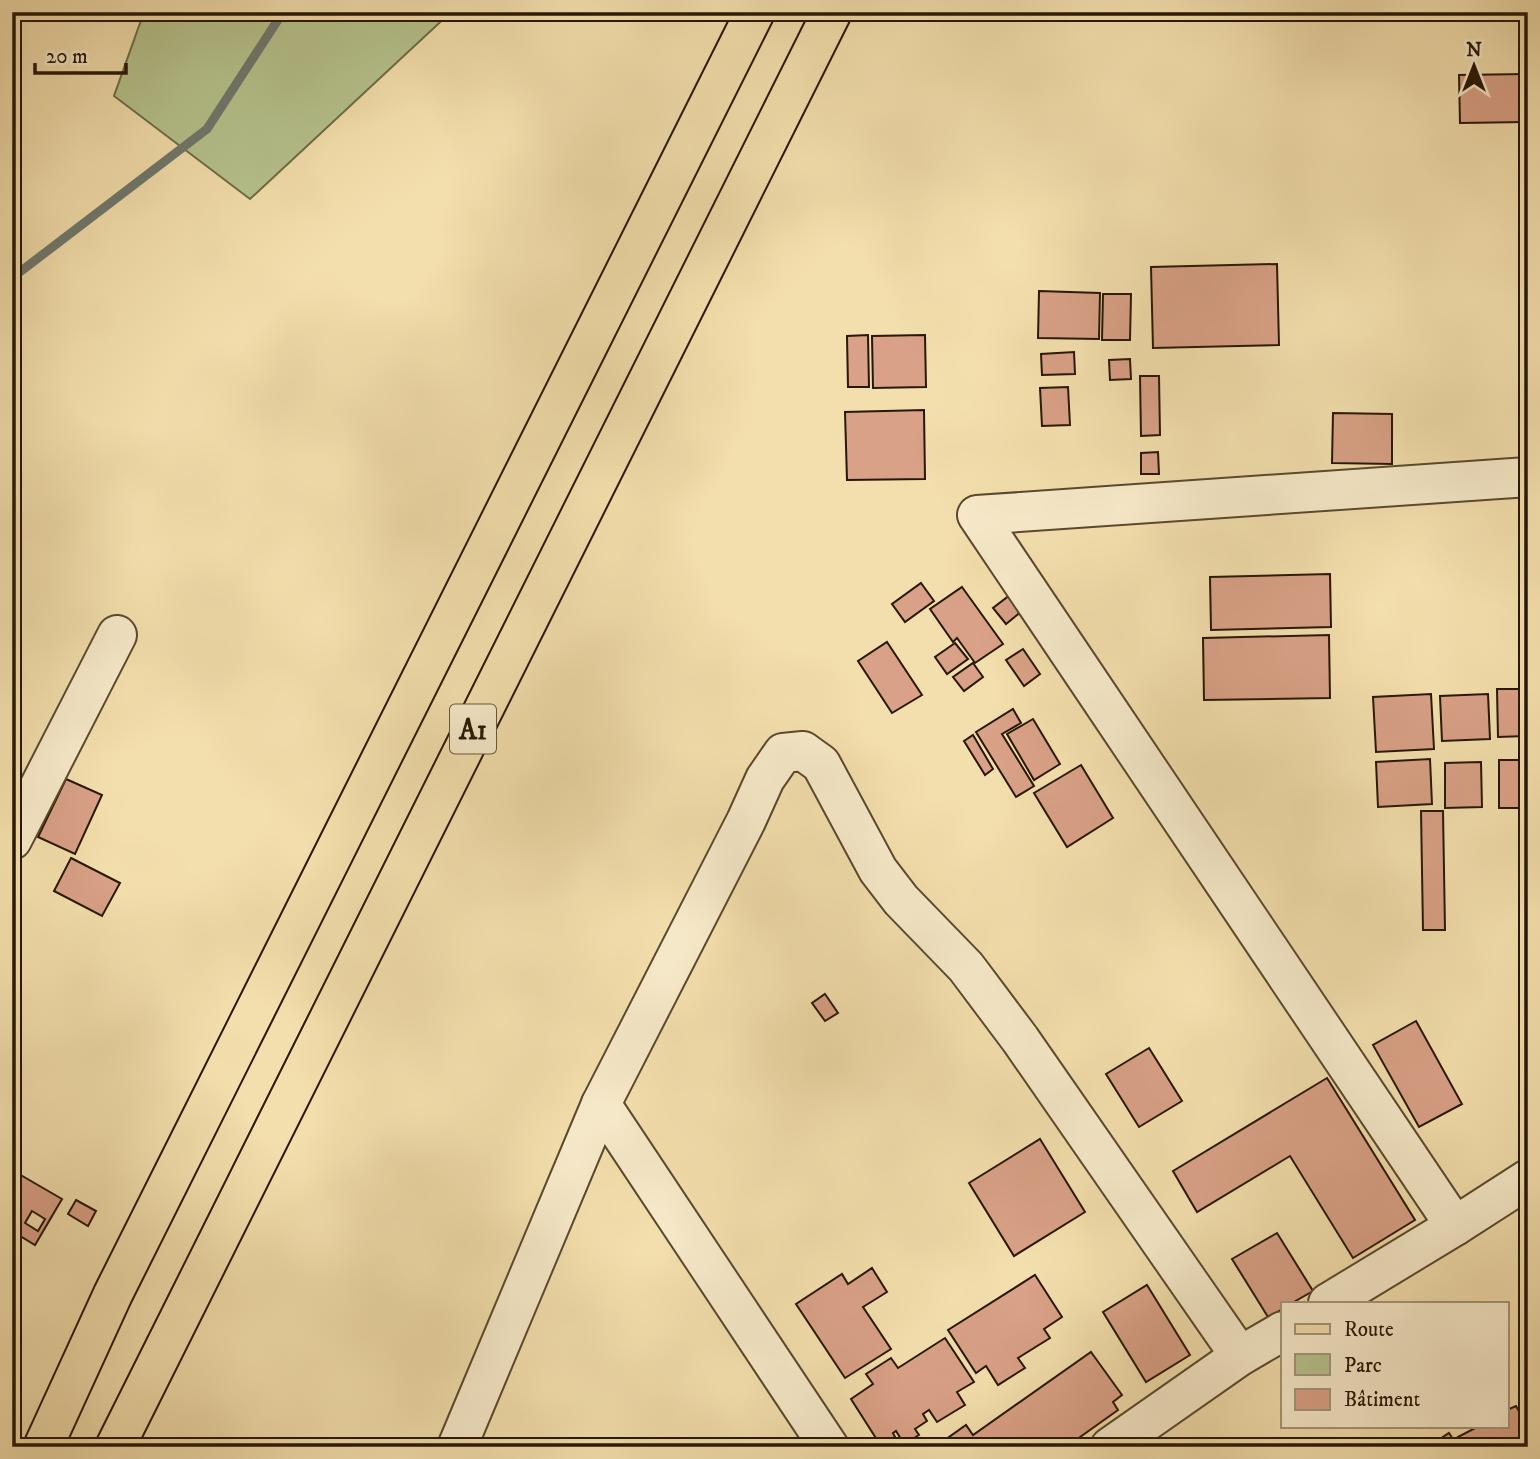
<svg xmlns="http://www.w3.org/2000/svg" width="1540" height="1459" viewBox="0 0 1540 1459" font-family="'IM FELL DW Pica',serif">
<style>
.green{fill:#b6c38e;stroke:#6e6d48;stroke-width:2}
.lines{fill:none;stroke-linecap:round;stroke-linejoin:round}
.stream{stroke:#70796e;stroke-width:9}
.building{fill:#d9a187;stroke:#271703;stroke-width:2;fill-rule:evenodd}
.minor-casing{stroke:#5a492e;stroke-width:42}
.major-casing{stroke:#271703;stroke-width:42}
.minor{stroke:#f7eaca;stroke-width:38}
.major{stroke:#f3dfad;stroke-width:38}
.labels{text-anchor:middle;stroke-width:5;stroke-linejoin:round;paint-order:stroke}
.shield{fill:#f7eaca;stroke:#65563f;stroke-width:2}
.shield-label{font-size:28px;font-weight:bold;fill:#271703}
</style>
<rect width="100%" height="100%" fill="#f3dfad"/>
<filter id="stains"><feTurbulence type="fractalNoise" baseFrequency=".00286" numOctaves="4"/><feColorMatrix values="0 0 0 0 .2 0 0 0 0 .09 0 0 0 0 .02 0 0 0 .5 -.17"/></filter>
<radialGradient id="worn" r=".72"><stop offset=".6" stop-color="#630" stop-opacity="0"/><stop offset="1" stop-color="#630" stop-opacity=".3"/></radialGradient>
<path class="green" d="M144,12H451L250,199L114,96Z"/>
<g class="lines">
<path class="stream" d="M12,278L207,129L283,12"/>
</g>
<g class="building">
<path d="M1528,74V122L1460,123L1459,75Z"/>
<path d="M1277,264L1279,345L1153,348L1151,267Z"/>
<path d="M1039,291L1100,293L1099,339L1038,338Z"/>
<path d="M1103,294H1131L1130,340H1102Z"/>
<path d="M868,335L869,387H848L847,336Z"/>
<path d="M925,335L926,387L873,388L872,336Z"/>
<path d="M1074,352L1075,374L1042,375L1041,354Z"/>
<path d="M1130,359L1131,379L1110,380L1109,360Z"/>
<path d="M1140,376H1159L1160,435L1141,436Z"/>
<path d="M1068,387L1070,425L1042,426L1040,388Z"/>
<path d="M924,410L925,479L847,480L845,412Z"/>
<path d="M1333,413L1392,414V464L1332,463Z"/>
<path d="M1158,452L1159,474H1141V453Z"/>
<path d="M1330,574L1331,627L1211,630L1210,577Z"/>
<path d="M921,583L934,601L905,622L892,604Z"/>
<path d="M962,587L1003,644L975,663L957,638L953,642L930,609Z"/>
<path d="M1010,595L1022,611L1006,624L993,608Z"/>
<path d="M1329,635L1330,698L1204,700L1203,638Z"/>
<path d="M887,642L922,695L892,713L858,661Z"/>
<path d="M955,643L968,659L947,674L935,657Z"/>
<path d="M1023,649L1040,674L1024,686L1006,660Z"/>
<path d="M973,663L983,677L964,691L953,677Z"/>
<path d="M1497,689H1528V736L1498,737Z"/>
<path d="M1431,694L1434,749L1376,752L1373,697Z"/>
<path d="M1488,694L1490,739L1442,741L1440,696Z"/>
<path d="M1013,709L1021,723L1002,734L1034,786L1016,797L976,732Z"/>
<path d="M1033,719L1060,764L1034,780L1007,734Z"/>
<path d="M973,735L993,769L985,775L964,741Z"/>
<path d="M1430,759L1432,804L1378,807L1376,762Z"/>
<rect x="1499" y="760" width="29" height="48"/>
<path d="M1481,762L1482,807L1445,808V763Z"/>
<path d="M1081,765L1113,818L1067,847L1034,793Z"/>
<path d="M66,779L102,795L75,854L38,837Z"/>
<path d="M1421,811H1443L1445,930H1423Z"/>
<path d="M71,858L120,883L102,916L54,891Z"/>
<path d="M825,994L838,1013L825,1021L812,1003Z"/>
<path d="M1416,1021L1462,1104L1419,1127L1373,1045Z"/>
<path d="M1149,1048L1182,1101L1139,1127L1106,1074Z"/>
<path d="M1327,1078L1415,1220L1353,1258L1290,1156L1197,1212L1173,1171Z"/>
<path d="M1040,1139L1085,1212L1014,1256L969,1183Z"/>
<path d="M12,1170L62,1199L35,1245L12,1231ZM32,1211L45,1219L38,1231L25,1223Z"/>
<path d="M76,1200L96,1211L88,1226L68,1214Z"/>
<path d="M1277,1233L1313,1291L1292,1303H1283V1309L1268,1317L1232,1259Z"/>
<path d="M872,1268L887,1292L863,1307L891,1349L845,1378L796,1304L842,1274L848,1284Z"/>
<path d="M1035,1275L1062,1317L1044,1329L1050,1338L1018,1358L1025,1368L998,1385L986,1366L976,1373L948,1330Z"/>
<path d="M1147,1285L1190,1355L1146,1382L1103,1312Z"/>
<path d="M945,1338L974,1382L957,1392L965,1405L937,1422L929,1410L923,1414L927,1421L915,1429L919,1435L904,1444L896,1431L893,1433L895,1437L881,1446L851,1399L873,1384L866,1374L891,1358L898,1368Z"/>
<path d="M1091,1352L1122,1395L1113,1402L1118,1410L1066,1447H935L966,1425L973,1435Z"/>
<path d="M1516,1406L1528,1427V1447H1463L1458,1437L1479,1426H1507V1410Z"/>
<path d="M1449,1433L1458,1447H1428Z"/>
</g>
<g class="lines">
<defs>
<g id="minor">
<path d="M12,840L117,635"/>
<path d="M601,1104L829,1447"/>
<path d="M1455,1226L977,515L1528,477"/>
<path d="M1328,1303L1455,1226L1528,1179"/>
<path d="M457,1447L601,1104L746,821L765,779L783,753L803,751L821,764L878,870L901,900L966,967L1020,1039L1240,1356"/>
<path d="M1110,1447L1240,1356L1283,1331"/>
</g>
<g id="major">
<path d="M43,1447L113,1294L755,12"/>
<path d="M115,1447L832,12"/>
</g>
</defs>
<use href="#minor" class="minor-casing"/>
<use href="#major" class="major-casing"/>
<use href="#minor" class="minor"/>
<use href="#major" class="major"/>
</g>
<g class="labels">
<rect class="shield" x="450" y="704.5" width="46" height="49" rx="5"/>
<g class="shield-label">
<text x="473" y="739">A1</text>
</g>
</g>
<rect width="1540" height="1459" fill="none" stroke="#f3dfad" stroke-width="42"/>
<rect x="14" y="14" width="1512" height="1431" fill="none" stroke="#271703" stroke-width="3.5"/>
<rect x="21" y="21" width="1498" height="1417" fill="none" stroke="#271703" stroke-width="2"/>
<rect x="1281" y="1302" width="228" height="126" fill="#f7eaca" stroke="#a4967a" stroke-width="2"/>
<rect x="1295" y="1324" width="35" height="10" fill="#f3dfad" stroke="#a4967a" stroke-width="2"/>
<text x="1344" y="1336" font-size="21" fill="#271703">Route</text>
<rect x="1295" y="1354" width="35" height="21" fill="#b6c38e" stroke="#a4967a" stroke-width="2"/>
<text x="1344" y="1372" font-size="21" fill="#271703">Parc</text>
<rect x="1295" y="1389" width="35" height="21" fill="#d9a187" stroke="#a4967a" stroke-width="2"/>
<text x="1344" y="1406" font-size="21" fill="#271703">Bâtiment</text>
<g transform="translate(1474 66)" stroke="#f7eaca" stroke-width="5" paint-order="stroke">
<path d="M0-5L12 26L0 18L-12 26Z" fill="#271703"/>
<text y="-10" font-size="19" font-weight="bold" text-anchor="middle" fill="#271703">N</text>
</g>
<path d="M35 63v10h91v-10" fill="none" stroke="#271703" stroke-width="3.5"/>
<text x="46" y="63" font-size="21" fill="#271703" stroke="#f7eaca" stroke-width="5" paint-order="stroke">20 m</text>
<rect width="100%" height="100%" filter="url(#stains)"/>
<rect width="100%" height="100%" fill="url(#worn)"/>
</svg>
